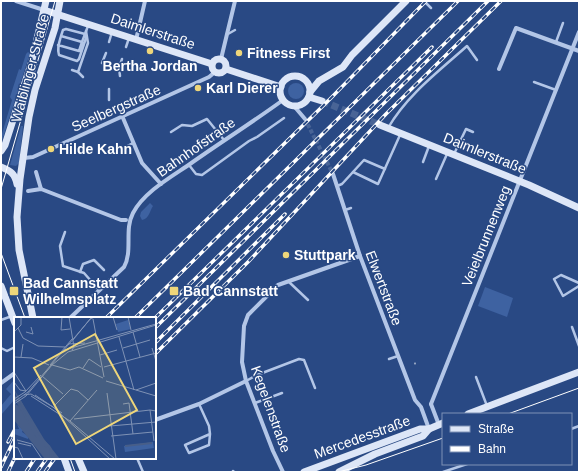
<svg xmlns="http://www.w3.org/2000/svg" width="580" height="473" viewBox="0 0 580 473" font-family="Helvetica,sans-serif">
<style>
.green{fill:#3e62a1}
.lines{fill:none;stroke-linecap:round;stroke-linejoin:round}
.street-tunnel{stroke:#496496;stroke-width:4;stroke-dasharray:4 2;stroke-linecap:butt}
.secondary-tunnel{stroke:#496496;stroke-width:7;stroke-dasharray:7 3.5;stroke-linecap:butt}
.lane{stroke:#b3c6e7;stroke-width:2.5}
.street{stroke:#b3c6e7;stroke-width:4}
.secondary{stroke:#dde6f7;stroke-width:7}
.tram{stroke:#fff;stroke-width:1}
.rail-casing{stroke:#fff;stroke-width:3.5}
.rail{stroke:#294984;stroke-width:2;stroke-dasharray:6;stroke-linecap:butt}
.poi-dot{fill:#eed67a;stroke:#294984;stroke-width:1.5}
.labels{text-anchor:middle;stroke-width:3;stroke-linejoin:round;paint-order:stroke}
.street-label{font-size:14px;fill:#fff;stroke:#294984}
.poi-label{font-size:14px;font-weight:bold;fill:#fff;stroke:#294984;text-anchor:start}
.inset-river{fill:none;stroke:#475e89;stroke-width:2}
.inset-road{fill:none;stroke:#7f92b5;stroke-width:1}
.view{fill:#eed67a;fill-opacity:0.15;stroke:#eed67a;stroke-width:2}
.inset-edge{fill:none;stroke:#fff;stroke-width:2}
</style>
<rect width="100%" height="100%" fill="#294984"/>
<g class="green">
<path d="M28,52L30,53L1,144V137L12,100L10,97L19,69L21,70L26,54Z"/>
<circle cx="296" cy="91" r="8"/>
<path d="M21,126H23L19,163L16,166L10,165Z"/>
<path d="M150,203L153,206C150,210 149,219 142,220L140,216L141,212Z"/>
<path d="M485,287L513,298L507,317L478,306Z"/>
<path d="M15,379V399L1,415V406L11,394L6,389Z"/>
</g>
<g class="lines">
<path class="street-tunnel" d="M305,119L333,174"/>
<path class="secondary-tunnel" d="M322,101L380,125"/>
<g class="lane">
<path d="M424,1L431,8"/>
<path d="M228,34L235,30"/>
<path d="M82,42L88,26"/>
<path d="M109,42L112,32"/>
<path d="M556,42L563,23"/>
<path d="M58,45L79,51L82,42L61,36C59,43 57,48 59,55L77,61L79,59L86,38L85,34L66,29L63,30L61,36"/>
<path d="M126,47L129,38"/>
<path d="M106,53L102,63L119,68L120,76"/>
<path d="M119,68L122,59"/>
<path d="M72,70L78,72"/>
<path d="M83,77L78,72L88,43L86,31"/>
<path d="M534,82L556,90"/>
<path d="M109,89V100"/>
<path d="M388,128C407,95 439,71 467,46L477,60"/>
<path d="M171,132L182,125L192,126L207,119L224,140"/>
<path d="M118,151L133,143"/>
<path d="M454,154L466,129L473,132"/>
<path d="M423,162L429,146"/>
<path d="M189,165L196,174L202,175L249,141L257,137L284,118"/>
<path d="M353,172L364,160L385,169"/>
<path d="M436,179L447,154"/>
<path d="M337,186L342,184L353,172L378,184L400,135"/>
<path d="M345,210L351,208"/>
<path d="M65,232L60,246L63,266L84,273L99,290"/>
<path d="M80,272L83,264L94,260L104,270"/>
<path d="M289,282L308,300"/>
<path d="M579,283L561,275L554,279L563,296L579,286"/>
<path d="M1,320L12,316"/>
<path d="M572,327L579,346"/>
<path d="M1,348L7,351L15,347"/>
<path d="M389,359L398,356"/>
<path d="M476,377L487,406"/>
<path d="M246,381L257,375L299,359L304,360L315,388"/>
<path d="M255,403L282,393"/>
<path d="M199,404L209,426L210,434L185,445L189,453L209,445L210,434"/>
<path d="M571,429L579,426"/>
<path d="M137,458L143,472"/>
<path d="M233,471L234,472"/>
<path d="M443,472L467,464"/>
</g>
<g class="street">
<path d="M16,1L44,10"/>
<path d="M136,40L145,1"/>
<path d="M221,59L235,1"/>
<path d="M499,69L516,28L579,51"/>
<path d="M294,106L305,119"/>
<path d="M123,118L142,163L161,184"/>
<path d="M24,158L33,157L209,77L215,72"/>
<path d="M36,172L41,189"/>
<path d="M333,174L360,256L415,400L421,407L429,429"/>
<path d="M28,191L41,189L121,220H126"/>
<path d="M70,318L124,267C133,251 124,230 133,213C144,192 171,177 190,164C221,142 253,122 283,100"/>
<path d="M1,383L15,373"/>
<path d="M431,404L579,32"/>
<path d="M431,404L439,425"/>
<path d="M155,420L199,404L246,381"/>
<path d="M283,472L273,451L246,381L242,362L244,326L248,315L278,285L360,256"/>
</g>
<g class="secondary">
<path d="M44,10L212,64"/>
<circle cx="219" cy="66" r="7"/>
<path d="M226,69L281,87"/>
<circle cx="295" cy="91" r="15"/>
<path d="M310,92L319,81L343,67L352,55L406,1"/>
<path d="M309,97L322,101"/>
<path d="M380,125L529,185L579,208"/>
<path d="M1,151L5,145L31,64L46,1"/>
<path d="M1,167C11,171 15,174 17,184"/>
<path d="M1,286L15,323"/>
<path d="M33,318L19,250L17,217L20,179L29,117L35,90L55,28L60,1"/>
<path d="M468,414L579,372"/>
<path d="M64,458L69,472"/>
<path d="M78,458L84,472"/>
<path d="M304,472L420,429H429L443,423"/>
<path d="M339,472L375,454L423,436L429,429"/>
</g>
<g class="tram">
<path d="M1,189L55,1"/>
<path d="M1,253L25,318"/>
<path d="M415,363V364"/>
<path d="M508,414L579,388"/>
<path d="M70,458L75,472"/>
<path d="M338,472L366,465L443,438"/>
</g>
<defs>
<g id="rail">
<path d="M106,318L330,99L426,1"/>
<path d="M135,318L458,1"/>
<path d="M155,318L432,47"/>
<path d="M155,328L488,1"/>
<path d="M155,343L285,214"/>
<path d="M155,354L249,261L386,114L501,1"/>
<path d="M8,442L15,429"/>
<path d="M1,467L15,438"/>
<path d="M8,472L15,457"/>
<path d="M26,472L35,458"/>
<path d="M37,472L47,458"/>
<path d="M45,472L55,458"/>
</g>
</defs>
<use href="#rail" class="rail-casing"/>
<use href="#rail" class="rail"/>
</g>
<g class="poi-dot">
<circle cx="150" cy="51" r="4"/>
<circle cx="239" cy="53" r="4"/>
<circle cx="198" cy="88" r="4"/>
<circle cx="51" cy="149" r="4"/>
<circle cx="286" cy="255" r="4"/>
<rect x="9" y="286" width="10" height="10" rx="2"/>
<rect x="169" y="286" width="10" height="10" rx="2"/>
</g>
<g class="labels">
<g class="street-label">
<text transform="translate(153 31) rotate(18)" y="5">Daimlerstraße</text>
<text transform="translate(30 68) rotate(-75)" y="5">Waiblinger Straße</text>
<text transform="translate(116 108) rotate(-24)" y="5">Seelbergstraße</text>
<text transform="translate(196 147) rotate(-35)" y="5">Bahnhofstraße</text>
<text transform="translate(485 153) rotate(22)" y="5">Daimlerstraße</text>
<text transform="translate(486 236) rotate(-68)" y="5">Veielbrunnenweg</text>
<text transform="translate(384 288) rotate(69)" y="5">Elwertstraße</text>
<text transform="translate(271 409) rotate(70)" y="5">Kegelenstraße</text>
<text transform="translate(362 437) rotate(-20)" y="5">Mercedesstraße</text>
</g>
<g class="poi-label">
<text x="247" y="58">Fitness First</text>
<text x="150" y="71" text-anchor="middle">Bertha Jordan</text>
<text x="206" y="93">Karl Dierer</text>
<text x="59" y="154">Hilde Kahn</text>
<text x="294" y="260">Stuttpark</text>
<text x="23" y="288">Bad Cannstatt<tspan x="23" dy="16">Wilhelmsplatz</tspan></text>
<text x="183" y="296">Bad Cannstatt</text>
</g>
</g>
<g transform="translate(14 317)">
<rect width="142" height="142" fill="#294984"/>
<path d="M114,3L117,12L104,15L102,7ZM3,107L9,113L8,115L14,119V122L0,117V112H5ZM139,125L140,131L111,135L110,129Z" fill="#3e62a1"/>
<path d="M0,72L30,122L46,142H31L0,103V86L6,90L0,81V77L4,84Z" fill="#475e89"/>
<path class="inset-river" d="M0,79L23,120L33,130M6,84L24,119L36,130M111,129L138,126M36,130L40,142M36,130L37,142"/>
<path class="inset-road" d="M48,0L47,13L56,12M55,0L60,30L58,33M99,0L103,13M114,0L117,13M79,2L90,60M4,11L9,21L24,29L51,30M0,15L7,8V0M12,15L19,17L17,10M119,15L126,40M105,20L120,73M59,23L76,2L81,0M54,27L71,26M109,31L136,23M138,31L142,44M50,33L142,7M86,38L103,33M0,40L18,41L35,48M7,40L9,27M36,48L58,22M38,48L56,53L65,50L89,61M90,50L142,36M69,51L75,42L87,50M0,55L12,74M28,59L49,77M92,64L142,79M0,65L6,73L12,74M122,73L142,66M93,76L102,142M10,78L17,77L39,90L96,142M21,78L48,96M17,79L56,104L101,142M0,82L11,75L27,58M0,85L14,75L78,0M0,87L12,79L38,48L54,35L142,8M109,87L115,86L119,117M40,89L57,72L64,74L74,83M136,93L140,124M60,102L136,93L142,94M56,104L83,73M96,109L142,105M97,119L139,115M3,123L18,127L28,142M4,126L17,129M0,130L4,131L9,142"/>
<path class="view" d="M81,17L123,93L62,127L20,51Z"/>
<rect width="142" height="142" class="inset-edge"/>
</g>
<rect width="580" height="473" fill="none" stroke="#ffffff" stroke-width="4"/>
<rect x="442" y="413" width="130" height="52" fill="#294984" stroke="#7f92b5"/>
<rect x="450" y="426" width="20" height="6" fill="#dde6f7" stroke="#7f92b5"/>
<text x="478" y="433" font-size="12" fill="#ffffff">Straße</text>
<rect x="450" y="446" width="20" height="6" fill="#ffffff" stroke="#7f92b5"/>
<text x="478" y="453" font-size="12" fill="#ffffff">Bahn</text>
</svg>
